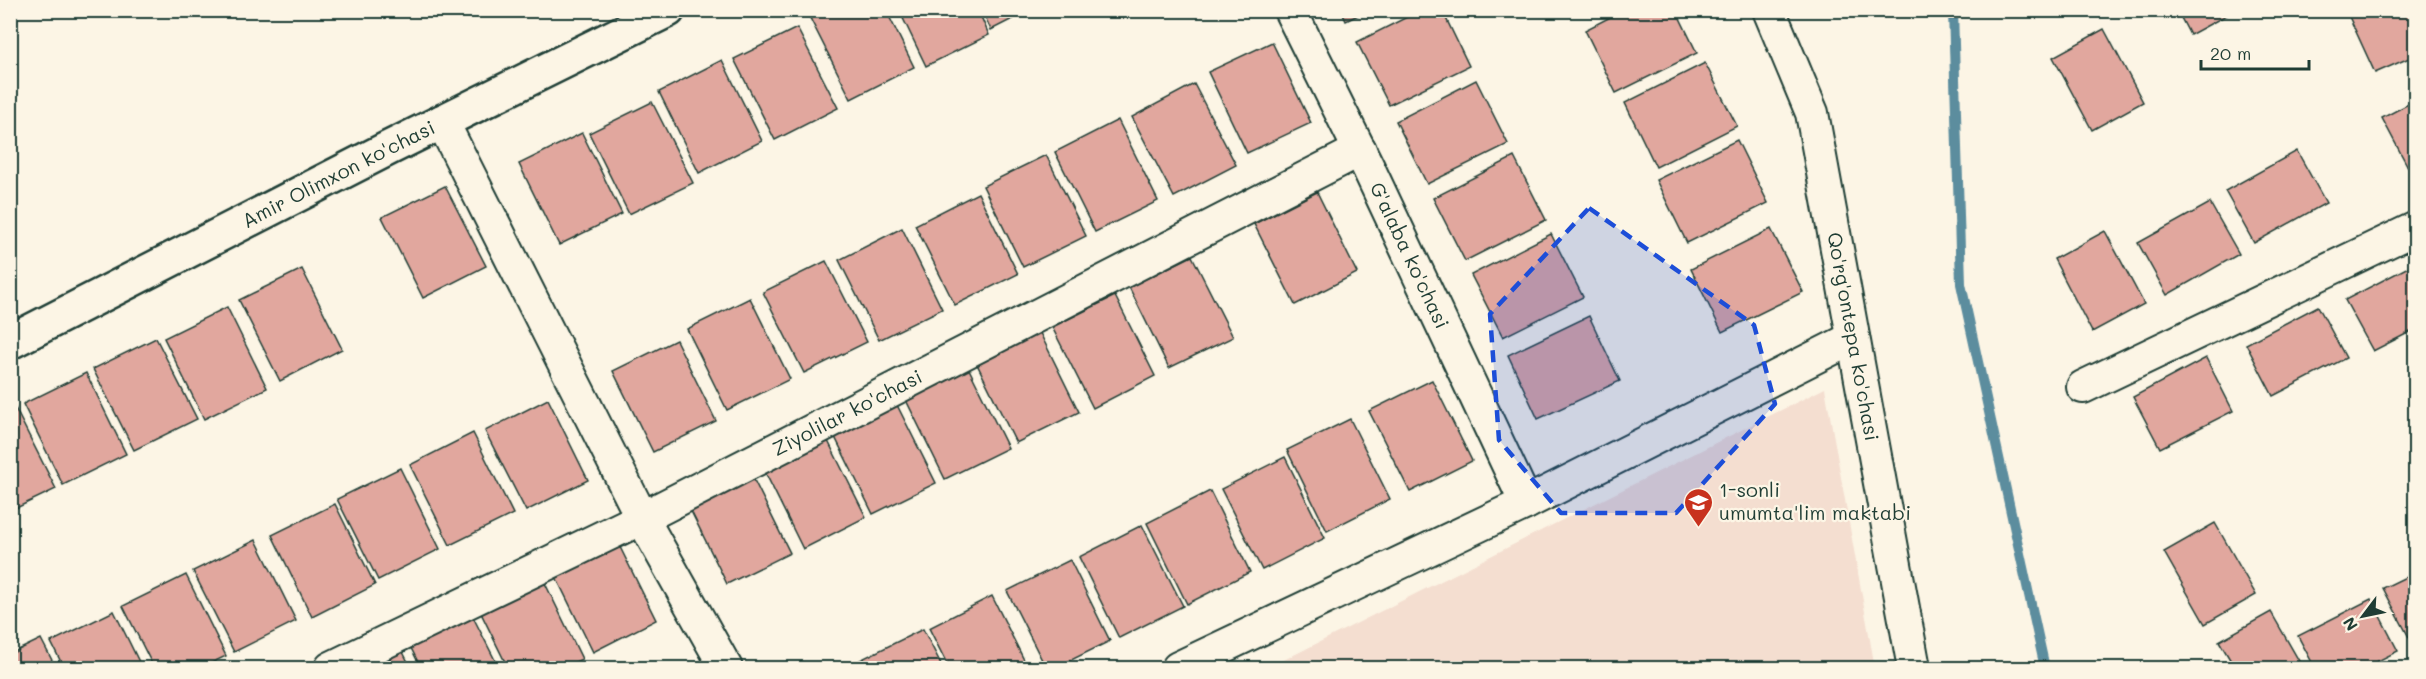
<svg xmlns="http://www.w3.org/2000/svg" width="2426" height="679" viewBox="0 0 2426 679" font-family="Mali,sans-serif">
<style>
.built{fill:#f4ded0}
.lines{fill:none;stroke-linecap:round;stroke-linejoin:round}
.stream{stroke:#5c8d9e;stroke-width:10}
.building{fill:#e1a79e;stroke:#1f3d34;stroke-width:1.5}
.street-casing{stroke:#1f3d34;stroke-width:36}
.secondary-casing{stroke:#1f3d34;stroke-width:38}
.street{stroke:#fcf5e5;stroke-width:32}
.secondary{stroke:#fcf5e5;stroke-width:33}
.marked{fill:#1d4ed8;fill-opacity:0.2;stroke:#1d4ed8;stroke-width:4.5;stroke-dasharray:12 8;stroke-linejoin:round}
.labels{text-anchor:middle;stroke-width:4.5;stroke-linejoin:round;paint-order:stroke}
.street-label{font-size:20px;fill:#1f3d34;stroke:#fcf5e5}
.poi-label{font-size:20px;fill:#1f3d34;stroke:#fcf5e5;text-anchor:start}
</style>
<rect width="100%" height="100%" fill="#fcf5e5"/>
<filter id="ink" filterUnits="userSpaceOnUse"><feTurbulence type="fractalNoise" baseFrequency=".0167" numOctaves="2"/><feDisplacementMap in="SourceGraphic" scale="12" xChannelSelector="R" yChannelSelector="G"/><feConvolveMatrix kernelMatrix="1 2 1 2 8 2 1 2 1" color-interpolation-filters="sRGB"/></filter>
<g filter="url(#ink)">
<path class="built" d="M1825,388L1875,668H1268Z"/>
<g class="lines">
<path class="stream" d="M1953,10L1961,284L2045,668"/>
</g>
<g class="building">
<path d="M825,10H886L914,67L851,99L810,18Z"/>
<path d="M899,10H978L989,35L926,66Z"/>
<path d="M982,10H1030L991,30Z"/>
<path d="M1341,10H1368L1346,21Z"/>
<path d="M1421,10H1442L1469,66L1389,105L1357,42Z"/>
<path d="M1624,10H1676L1697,53L1616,93L1585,30Z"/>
<path d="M2177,10H2236L2190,35Z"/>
<path d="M2346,10H2411L2416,21V55L2375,73Z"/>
<path d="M797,28L838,108L775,140L734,59Z"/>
<path d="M2104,29L2143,102L2092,130L2053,57Z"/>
<path d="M1272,42L1311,123L1247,153L1208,72Z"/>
<path d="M722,60L762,141L699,173L659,92Z"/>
<path d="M1705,63L1737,126L1656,167L1625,103Z"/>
<path d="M1476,80L1508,144L1427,184L1396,121Z"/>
<path d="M1194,84L1236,165L1174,197L1132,117Z"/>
<path d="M2416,100V182L2382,118Z"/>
<path d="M652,102L693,183L629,214L589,133Z"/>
<path d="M1118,120L1158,201L1095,232L1055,152Z"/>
<path d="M582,133L622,214L559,245L519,164Z"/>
<path d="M1737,140L1768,203L1687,243L1656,180Z"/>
<path d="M2297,151L2326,203L2254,243L2225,191Z"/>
<path d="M1046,155L1086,236L1023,267L983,186Z"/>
<path d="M1514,157L1546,220L1465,261L1433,198Z"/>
<path d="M445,186L486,266L423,298L382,217Z"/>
<path d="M1317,192L1357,273L1295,305L1254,224Z"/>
<path d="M978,193L1018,274L955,305L915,225Z"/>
<path d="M2210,203L2239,254L2167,295L2138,243Z"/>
<path d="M902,228L942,309L879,340L839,260Z"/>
<path d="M1771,229L1803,292L1722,332L1691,269Z"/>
<path d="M2105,231L2144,304L2092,332L2054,259Z"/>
<path d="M1551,234L1583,297L1503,337L1471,275Z"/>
<path d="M1192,256L1233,337L1169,368L1129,287Z"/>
<path d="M826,261L867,342L804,373L763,292Z"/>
<path d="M2416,263V329L2373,351L2345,300Z"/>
<path d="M302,269L342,349L280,381L239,300Z"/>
<path d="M1115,296L1155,376L1093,408L1052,327Z"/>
<path d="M750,298L790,379L727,410L687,329Z"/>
<path d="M2318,306L2346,358L2273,396L2246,344Z"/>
<path d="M227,307L267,388L204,419L164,338Z"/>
<path d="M1589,316L1620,381L1538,419L1508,355Z"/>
<path d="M1039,331L1079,412L1016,443L976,362Z"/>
<path d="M156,338L197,419L134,450L93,369Z"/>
<path d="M676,340L716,421L653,452L613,371Z"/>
<path d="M2206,358L2233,411L2160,448L2133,397Z"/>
<path d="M968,367L1008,448L945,479L905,398Z"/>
<path d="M86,373L126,454L63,485L23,404Z"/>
<path d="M1432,380L1472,461L1410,492L1369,411Z"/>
<path d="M548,399L588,480L526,511L485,431Z"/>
<path d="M895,401L936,483L873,514L833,433Z"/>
<path d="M15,408L56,489L10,511V411Z"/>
<path d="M1350,419L1390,499L1327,531L1287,450Z"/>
<path d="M473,433L513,514L450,545L410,465Z"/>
<path d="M826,437L866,517L803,549L763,468Z"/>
<path d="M1285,457L1325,538L1262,570L1221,489Z"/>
<path d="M400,468L440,549L378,580L337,499Z"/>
<path d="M750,472L790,553L727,584L687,503Z"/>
<path d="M1210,491L1250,572L1187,604L1147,523Z"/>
<path d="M335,504L375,585L312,617L272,535Z"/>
<path d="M2215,523L2256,595L2205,624L2164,552Z"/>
<path d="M1142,525L1183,606L1119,638L1079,557Z"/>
<path d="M616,539L656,620L593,652L553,571Z"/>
<path d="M256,540L296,621L234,652L193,571Z"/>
<path d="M1070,560L1110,641L1055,668H1046L1007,591Z"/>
<path d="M2416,572V638L2411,641L2383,588Z"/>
<path d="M186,575L226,656L201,668H154L123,606Z"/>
<path d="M542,577L582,659L562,668H508L479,609Z"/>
<path d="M992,596L1028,668H949L929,628Z"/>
<path d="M2371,599L2398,651L2364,668H2315L2298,636Z"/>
<path d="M114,611L142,668H64L51,642Z"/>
<path d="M470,611L499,668H421L408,642Z"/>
<path d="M2271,612L2303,668H2235L2219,641Z"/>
<path d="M923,629L943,668H864L860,660Z"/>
<path d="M41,639L56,668H10V654Z"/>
<path d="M400,646L411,668H355Z"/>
</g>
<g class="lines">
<defs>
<g id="street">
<path id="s1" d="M1290,10L1367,165L1526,503"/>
<path id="s2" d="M1769,10L1812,113L1914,668"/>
<path d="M442,121L642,518L726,668"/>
<path d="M2083,387L2416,228"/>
<path id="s3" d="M331,668L642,518L1360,150"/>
<path d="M1178,668L1526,503L1853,338"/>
</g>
<g id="secondary">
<path id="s4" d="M10,342L389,148L668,10"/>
</g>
</defs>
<use href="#street" class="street-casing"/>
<use href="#secondary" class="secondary-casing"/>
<use href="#street" class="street"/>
<use href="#secondary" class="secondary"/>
</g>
</g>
<path class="marked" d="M1589,208L1754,325L1775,404L1676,513H1561L1499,440L1490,314Z"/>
<defs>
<symbol id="school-pin" viewBox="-11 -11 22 30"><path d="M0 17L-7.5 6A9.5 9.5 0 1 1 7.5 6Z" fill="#c8321e" stroke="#fcf5e5"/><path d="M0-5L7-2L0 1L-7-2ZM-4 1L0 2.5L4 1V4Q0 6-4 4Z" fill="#fff"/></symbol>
</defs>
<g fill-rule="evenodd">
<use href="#school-pin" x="1682" y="486" width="33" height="45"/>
</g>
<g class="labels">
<g class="street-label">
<text dy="7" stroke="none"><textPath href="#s4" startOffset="369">Amir Olimxon ko'chasi</textPath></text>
<text dy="7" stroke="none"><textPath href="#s1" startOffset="273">G'alaba ko'chasi</textPath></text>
<text dy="7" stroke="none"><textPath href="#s2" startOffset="339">Qo'rg'ontepa ko'chasi</textPath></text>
<text dy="7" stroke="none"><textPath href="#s3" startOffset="576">Ziyolilar ko'chasi</textPath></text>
</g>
<g class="poi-label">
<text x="1719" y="497">1-sonli<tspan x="1719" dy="23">umumta'lim maktabi</tspan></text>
</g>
</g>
<rect width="2426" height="679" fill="none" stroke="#fcf5e5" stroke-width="36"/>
<rect x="18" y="18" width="2390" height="643" fill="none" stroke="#1f3d34" stroke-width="2" filter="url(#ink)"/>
<g transform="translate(2363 616) rotate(238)" stroke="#fcf5e5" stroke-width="4.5" paint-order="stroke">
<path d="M0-4.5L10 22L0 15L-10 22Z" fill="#1f3d34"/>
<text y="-9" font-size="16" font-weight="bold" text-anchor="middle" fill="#1f3d34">N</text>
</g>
<path d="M2201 60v9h108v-9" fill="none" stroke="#1f3d34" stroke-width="3"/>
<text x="2210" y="60" font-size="18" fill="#1f3d34" stroke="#fcf5e5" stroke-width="4.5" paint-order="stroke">20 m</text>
</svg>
